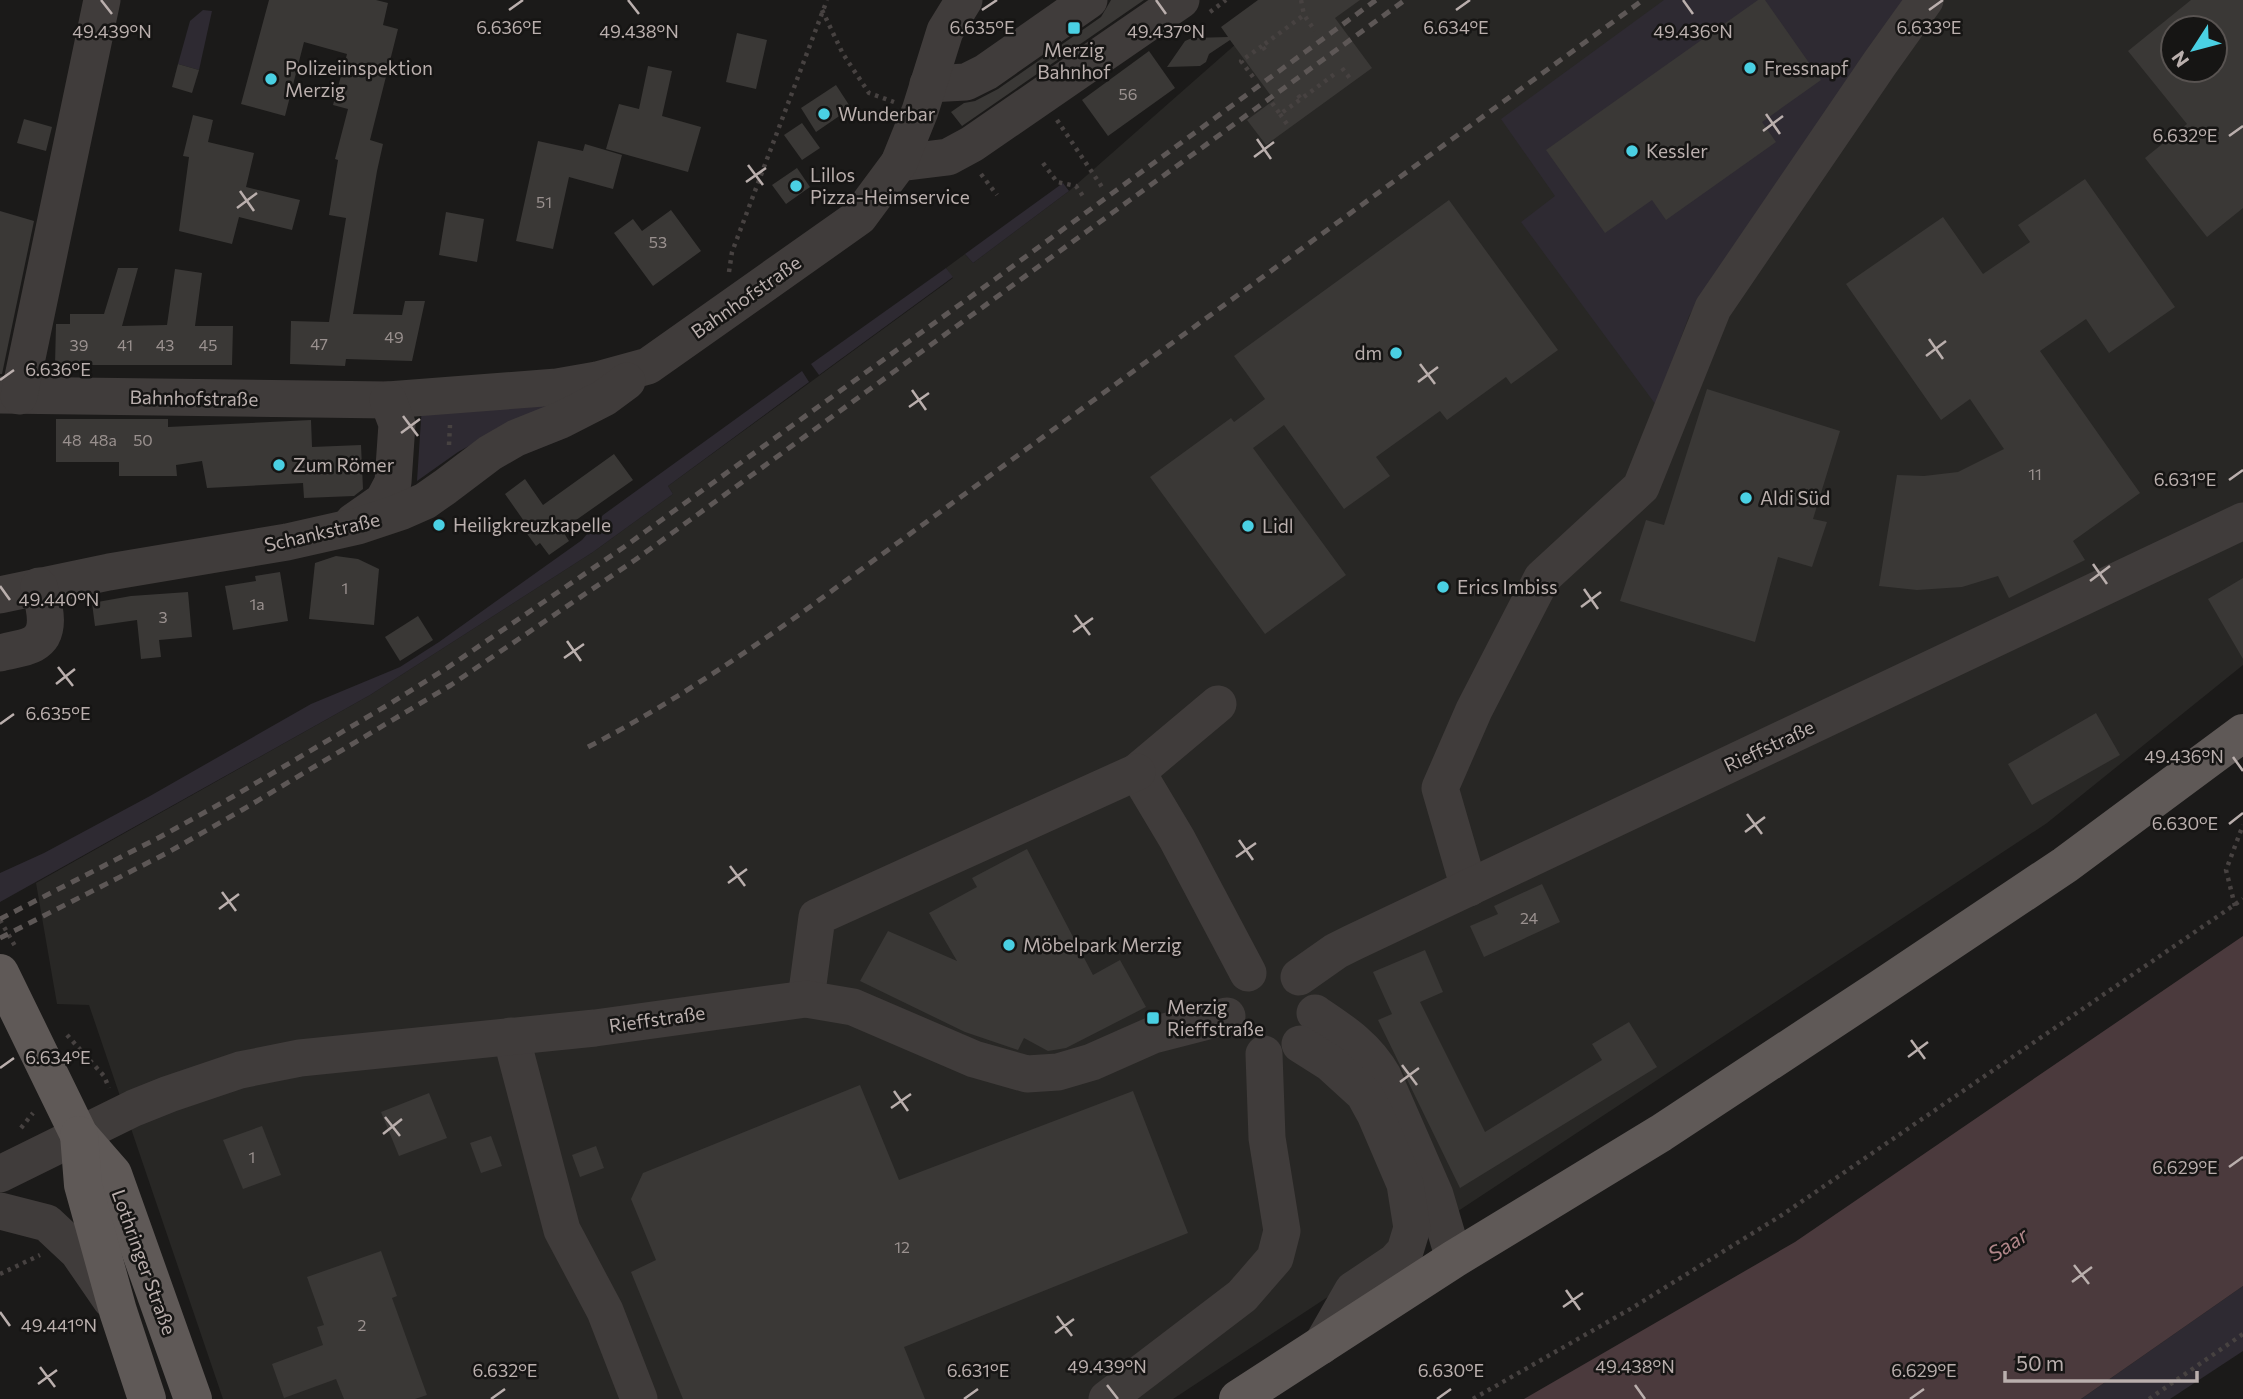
<svg xmlns="http://www.w3.org/2000/svg" width="2243" height="1399" viewBox="0 0 2243 1399" font-family="Commissioner,sans-serif">
<style>
.built{fill:#282725;fill-rule:evenodd}
.green{fill:#2e2a32}
.water{fill:#4b3a3d}
.building{fill:#3a3836;fill-rule:evenodd}
.lines{fill:none;stroke-linecap:round;stroke-linejoin:round}
.path{stroke:#474241;stroke-width:4.5;stroke-dasharray:3.5 5;stroke-linecap:butt}
.minor{stroke:#403c3b;stroke-width:37}
.major{stroke:#5f5957;stroke-width:38}
.rail{stroke:#5d5756;stroke-width:5;stroke-dasharray:9 7;stroke-linecap:butt}
.ticks{fill:none;stroke:#baafad;stroke-width:2.5}
.poi-dot{fill:#4ad0e3;stroke:#161514;stroke-width:2.5}
.labels{text-anchor:middle;stroke-width:5;stroke-linejoin:round;paint-order:stroke}
.number-label{font-size:16px;fill:#9a918f}
.poi-label{font-size:19px;fill:#baafad;stroke:#161514;text-anchor:start}
.street-label{font-size:19px;fill:#baafad;stroke:#161514}
.water-label{font-size:21px;font-style:italic;fill:#b1878a;stroke:#161514}
.ticks-label{font-size:18px;text-anchor:middle;fill:#baafad;stroke:#161514;stroke-width:5;stroke-linejoin:round;paint-order:stroke}
</style>
<rect width="100%" height="100%" fill="#1b1a19"/>
<path class="built" d="M1286,0H2243V665L2047,823L1173,1399H223L89,1005L57,1004L36,883L370,695L593,552L673,494L668,486L953,278L946,268L965,254L973,263L1069,191ZM2173,28H2215V70H2173Z"/>
<g class="green">
<path d="M1664,0H1910L1711,279L1689,316L1656,405L1521,222L1555,196L1501,119Z"/>
<path d="M203,10L212,11L199,70L178,64L190,21Z"/>
<path d="M1063,183L1069,191L973,263L965,254Z"/>
<path d="M946,268L953,277L819,375L811,364Z"/>
<path d="M802,371L809,382L668,486L673,494L593,552L370,695L0,902V873L44,853L150,796L311,704L400,667L439,642L582,540L603,515Z"/>
<path d="M553,395L556,407L494,432L458,452L417,481L422,405Z"/>
<path d="M2243,1286V1351L2170,1399H2081Z"/>
</g>
<path class="water" d="M2243,936V1286L2081,1399H1524L1795,1242Z"/>
<g class="building">
<path d="M269,0H376L388,3L383,25L398,29L370,140L383,144L377,171L353,314L402,315L405,301H425L412,361L346,359L345,366L290,364L291,321L329,322L346,218L329,215L338,160L335,159L348,109L333,105L347,54L304,42L285,116L241,104Z"/>
<path d="M1111,0H1144L962,126L951,112L964,103L975,101L998,89L1101,17Z"/>
<path d="M1258,0H1360L1335,18L1372,68L1266,145L1247,120L1274,100L1230,40L1209,54L1206,62L1200,66L1167,67L1185,41L1192,38L1228,37L1221,27Z"/>
<path d="M1758,0H1765L1821,80L1762,122L1776,142L1666,220L1652,200L1605,233L1546,150Z"/>
<path d="M2191,0H2243V208L2207,237L2145,158L2187,124L2128,51ZM2173,28H2215V70H2173Z"/>
<path d="M737,33L767,40L756,89L726,82Z"/>
<path d="M1149,51L1175,88L1108,136L1082,100Z"/>
<path d="M178,64L199,70L192,93L172,87Z"/>
<path d="M648,66L672,71L662,116L701,127L688,172L606,149L619,104L639,109Z"/>
<path d="M836,85L851,108L816,132L801,108Z"/>
<path d="M193,115L213,120L208,142L254,153L246,187L300,200L292,230L239,217L232,244L179,231L189,157L183,156Z"/>
<path d="M24,119L52,127L46,151L17,143Z"/>
<path d="M802,123L820,148L802,160L784,135Z"/>
<path d="M538,141L583,151L585,144L622,155L613,189L569,177L553,249L516,241Z"/>
<path d="M797,168L810,187L786,204L772,185Z"/>
<path d="M2085,179L2175,307L2109,353L2086,319L2040,351L2140,493L2073,541L2085,560L2009,598L1998,576L1962,587L1917,590L1879,586L1897,475L1924,476L1958,472L2004,449L1970,399L1941,420L1846,284L1943,217L1983,274L2030,242L2018,225Z"/>
<path d="M1449,200L1558,350L1511,384L1506,377L1447,420L1440,411L1376,457L1390,476L1344,509L1284,425L1253,448L1346,575L1265,634L1150,477L1231,418L1234,422L1265,399L1234,356Z"/>
<path d="M671,210L701,251L653,286L614,233L633,219L642,231Z"/>
<path d="M0,211L34,221L2,374H0Z"/>
<path d="M446,212L484,219L477,262L439,255Z"/>
<path d="M118,268H138L122,326L167,325L175,269L202,273L195,326H233L232,365H55L56,324H70V314H104Z"/>
<path d="M1707,389L1840,431L1813,519L1827,522L1812,567L1778,557L1755,642L1620,601L1646,520L1664,525Z"/>
<path d="M56,419H168V427L311,420L312,447L361,445L363,489L354,496L304,498L303,483L207,488L202,461L176,465L177,476H119V462H56Z"/>
<path d="M614,454L633,480L562,530L569,541L549,555L540,543L536,546L522,527L526,524L505,494L525,479L543,505Z"/>
<path d="M336,556L358,559L379,569L374,625L309,619L315,563Z"/>
<path d="M280,572L288,621L233,630L225,586L256,581L255,576Z"/>
<path d="M2243,578V659L2208,599Z"/>
<path d="M188,592L192,637L159,640L161,657L141,659L137,620L95,626L92,603L131,596Z"/>
<path d="M418,616L433,640L400,661L385,637Z"/>
<path d="M2096,713L2120,755L2032,805L2008,764Z"/>
<path d="M1027,849L1093,975L1120,960L1146,1007L1066,1048L1048,1051L1024,1038L1018,1050L965,1032L860,981L888,931L957,961L929,913L977,887L972,878Z"/>
<path d="M1542,884L1560,922L1484,957L1470,926L1498,914L1494,906Z"/>
<path d="M1425,950L1443,992L1420,1002L1485,1132L1602,1060L1592,1044L1629,1022L1657,1067L1460,1188L1378,1020L1392,1014L1373,972Z"/>
<path d="M860,1085L899,1180L1133,1091L1188,1233L904,1347L925,1399H683L631,1272L656,1260L631,1199L643,1173Z"/>
<path d="M429,1093L447,1138L399,1156L381,1112Z"/>
<path d="M262,1126L281,1175L243,1189L223,1140Z"/>
<path d="M491,1136L502,1166L481,1173L470,1143Z"/>
<path d="M596,1146L604,1168L580,1177L572,1155Z"/>
<path d="M381,1251L397,1296L392,1298L427,1395L415,1399H344L336,1379L284,1398L272,1364L323,1345L317,1327L324,1325L307,1277Z"/>
</g>
<g class="lines">
<g class="path">
<path d="M1301,0L1304,15"/>
<path d="M822,10L843,54L869,93L894,102"/>
<path d="M1210,12L1226,0"/>
<path d="M1265,50L1262,46L1304,15L1315,31"/>
<path d="M1342,68L1352,81"/>
<path d="M1253,77L1241,61L1262,46"/>
<path d="M1298,95L1301,99L1336,73"/>
<path d="M1272,103L1280,114L1301,99"/>
<path d="M1280,114L1289,127"/>
<path d="M1057,120L1102,187"/>
<path d="M1043,163L1057,182L1076,186L1085,199"/>
<path d="M981,174L997,195"/>
<path d="M729,272L732,252L827,0"/>
<path d="M449,445L450,425"/>
<path d="M2235,906L2226,870L2243,825"/>
<path d="M0,920L15,946"/>
<path d="M67,1035L104,1076L109,1088"/>
<path d="M21,1128L33,1113"/>
<path d="M0,1274L40,1255"/>
<path d="M1473,1399L1632,1308L1782,1215L2243,899"/>
<path d="M2149,1399L2243,1334"/>
</g>
<g class="minor">
<path d="M928,84L966,82L986,72L1089,0"/>
<path d="M899,163L948,157L972,144L1181,0"/>
<path d="M0,395L388,400L557,387L597,380L648,366L859,217L899,163L920,111L945,31L964,0"/>
<path d="M19,396L102,0"/>
<path d="M353,522L383,501L393,482L397,424L388,400"/>
<path d="M0,595L109,572L287,542L358,526L400,512L425,501L445,487L490,453L516,438L561,420L604,398L627,381"/>
<path d="M0,653C10,650 24,649 33,644C54,633 43,602 39,586"/>
<path d="M1218,704L1137,772L1177,839L1248,973"/>
<path d="M1469,888L1440,788L1474,710L1542,578L1641,487L1713,308L1880,63L1925,0"/>
<path d="M1299,977L1336,951L1352,943L2243,521"/>
<path d="M806,999L817,917L1137,772"/>
<path d="M1315,1013C1342,1031 1367,1047 1383,1076L1435,1195L1454,1259"/>
<path d="M511,1036L562,1230L605,1311L639,1399"/>
<path d="M1300,1044L1330,1063L1364,1094L1375,1114L1405,1184L1412,1228L1405,1251L1395,1262L1353,1290L1321,1346"/>
<path d="M0,1174L134,1108L169,1094L240,1070L300,1058L595,1028L806,999L853,1007L974,1059L1027,1074L1058,1072L1092,1062L1153,1035L1227,1016"/>
<path d="M0,1211L47,1223L78,1252L111,1300"/>
<path d="M1107,1399L1242,1296L1275,1258L1282,1231L1267,1138L1264,1054"/>
</g>
<g class="major">
<path d="M0,973L79,1135L113,1174L193,1399"/>
<path d="M79,1135L83,1185L118,1311L147,1399"/>
<path d="M1238,1399L1454,1259L1661,1133L1881,988L2065,865L2243,733"/>
</g>
<g class="rail">
<path d="M588,747C662,709 732,662 800,614L1643,0"/>
<path d="M0,919L160,837L234,796L391,703L447,668L624,547L998,277L1376,0"/>
<path d="M0,938L167,853L242,810L451,685L635,560L1405,0"/>
</g>
</g>
<path class="ticks" d="M101,0L112,14M628,0L639,14M1156,0L1166,14M1683,0L1693,14M509,10L523,0M982,10L997,0M1456,10L1470,0M1929,10L1943,0M1766,114L1780,134M1763,131L1783,116M2229,136L2243,126M1257,139L1271,159M1254,157L1274,142M748,165L763,185M746,182L766,168M240,191L254,211M237,208L257,193M1929,339L1943,359M1926,356L1946,341M1420,364L1435,384M0,380L14,370M1418,382L1438,367M912,390L926,410M909,407L929,393M403,416L418,436M401,433L420,419M2229,480L2243,470M2093,564L2107,584M2090,581L2110,566M0,586L10,600M1584,589L1598,609M1581,607L1601,592M1075,615L1090,635M1073,632L1093,618M567,641L581,661M564,658L584,644M58,667L73,686M56,684L75,669M0,724L14,714M2233,757L2243,771M1747,814L1762,834M2229,824L2243,813M1745,832L1765,817M1239,840L1253,860M1236,857L1256,843M730,866L745,886M728,883L747,869M222,892L236,911M219,909L239,894M1911,1040L1925,1059M1908,1057L1928,1042M1402,1065L1417,1085M0,1068L14,1058M1400,1082L1419,1068M894,1091L908,1111M891,1108L911,1094M385,1117L400,1136M383,1134L402,1119M2229,1167L2243,1157M2074,1265L2089,1284M2072,1282L2092,1267M1566,1290L1580,1310M1563,1307L1583,1293M0,1312L10,1326M1057,1316L1072,1336M1055,1333L1074,1319M40,1367L55,1387M38,1384L57,1370M1107,1385L1118,1399M1635,1385L1645,1399M491,1399L505,1389M964,1399L978,1389M1437,1399L1451,1389M1910,1399L1924,1389"/>
<g class="poi-dot">
<rect x="1067" y="21" width="14" height="14" rx="3.5"/>
<circle cx="1750" cy="68" r="7"/>
<circle cx="271" cy="79" r="7"/>
<circle cx="824" cy="114" r="7"/>
<circle cx="1632" cy="151" r="7"/>
<circle cx="796" cy="186" r="7"/>
<circle cx="1396" cy="353" r="7"/>
<circle cx="279" cy="465" r="7"/>
<circle cx="1746" cy="498" r="7"/>
<circle cx="439" cy="525" r="7"/>
<circle cx="1248" cy="526" r="7"/>
<circle cx="1443" cy="587" r="7"/>
<circle cx="1009" cy="945" r="7"/>
<rect x="1146" y="1011" width="14" height="14" rx="3.5"/>
</g>
<g class="labels">
<g class="number-label">
<text x="1128" y="100">56</text>
<text x="544" y="208">51</text>
<text x="658" y="248">53</text>
<text x="394" y="343">49</text>
<text x="319" y="350">47</text>
<text x="79" y="351">39</text>
<text x="125" y="351">41</text>
<text x="165" y="351">43</text>
<text x="208" y="351">45</text>
<text x="72" y="446">48</text>
<text x="103" y="446">48a</text>
<text x="143" y="446">50</text>
<text x="2035" y="480">11</text>
<text x="345" y="594">1</text>
<text x="257" y="610">1a</text>
<text x="163" y="623">3</text>
<text x="1529" y="924">24</text>
<text x="252" y="1163">1</text>
<text x="902" y="1253">12</text>
<text x="362" y="1331">2</text>
</g>
<g class="poi-label">
<text x="1074" y="57" text-anchor="middle">Merzig<tspan x="1074" dy="22">Bahnhof</tspan></text>
<text x="285" y="75">Polizeiinspektion<tspan x="285" dy="22">Merzig</tspan></text>
<text x="1764" y="75">Fressnapf</text>
<text x="838" y="121">Wunderbar</text>
<text x="1646" y="158">Kessler</text>
<text x="810" y="182">Lillos<tspan x="810" dy="22">Pizza-Heimservice</tspan></text>
<text x="1382" y="360" text-anchor="end">dm</text>
<text x="293" y="472">Zum Römer</text>
<text x="1760" y="505">Aldi Süd</text>
<text x="453" y="532">Heiligkreuzkapelle</text>
<text x="1262" y="533">Lidl</text>
<text x="1457" y="594">Erics Imbiss</text>
<text x="1023" y="952">Möbelpark Merzig</text>
<text x="1167" y="1014">Merzig<tspan x="1167" dy="22">Rieffstraße</tspan></text>
</g>
<g class="street-label">
<text transform="translate(746 297) rotate(-35)" y="7">Bahnhofstraße</text>
<text transform="translate(194 398) rotate(1)" y="7">Bahnhofstraße</text>
<text transform="translate(322 532) rotate(-13)" y="7">Schankstraße</text>
<text transform="translate(1769 746) rotate(-25)" y="7">Rieffstraße</text>
<text transform="translate(657 1019) rotate(-8)" y="7">Rieffstraße</text>
<text transform="translate(144 1262) rotate(70)" y="7">Lothringer Straße</text>
</g>
<g class="water-label">
<text transform="translate(2008 1245) rotate(-33)" y="7">Saar</text>
</g>
</g>
<g class="ticks-label">
<text x="509" y="34">6.636°E</text>
<text x="982" y="34">6.635°E</text>
<text x="1456" y="34">6.634°E</text>
<text x="1929" y="34">6.633°E</text>
<text x="112" y="38">49.439°N</text>
<text x="639" y="38">49.438°N</text>
<text x="1166" y="38">49.437°N</text>
<text x="1693" y="38">49.436°N</text>
<text x="2185" y="142">6.632°E</text>
<text x="58" y="376">6.636°E</text>
<text x="2185" y="486">6.631°E</text>
<text x="59" y="606">49.440°N</text>
<text x="58" y="720">6.635°E</text>
<text x="2184" y="763">49.436°N</text>
<text x="2185" y="830">6.630°E</text>
<text x="58" y="1064">6.634°E</text>
<text x="2185" y="1174">6.629°E</text>
<text x="59" y="1332">49.441°N</text>
<text x="1107" y="1373">49.439°N</text>
<text x="1635" y="1373">49.438°N</text>
<text x="505" y="1377">6.632°E</text>
<text x="978" y="1377">6.631°E</text>
<text x="1451" y="1377">6.630°E</text>
<text x="1924" y="1377">6.629°E</text>
</g>
<g transform="translate(2194 49) rotate(234)"><circle r="33" fill="#161514" stroke="#585351" stroke-width="2"/>
<path d="M0-5L12 26L0 18L-12 26Z" fill="#4ad0e3"/>
<text y="-10" font-size="19" font-weight="bold" text-anchor="middle" fill="#baafad">N</text>
</g>
<path d="M2005 1371v10h192v-10" fill="none" stroke="#baafad" stroke-width="3.5"/>
<text x="2016" y="1371" font-size="21" fill="#baafad" stroke="#161514" stroke-width="5" paint-order="stroke">50 m</text>
</svg>
